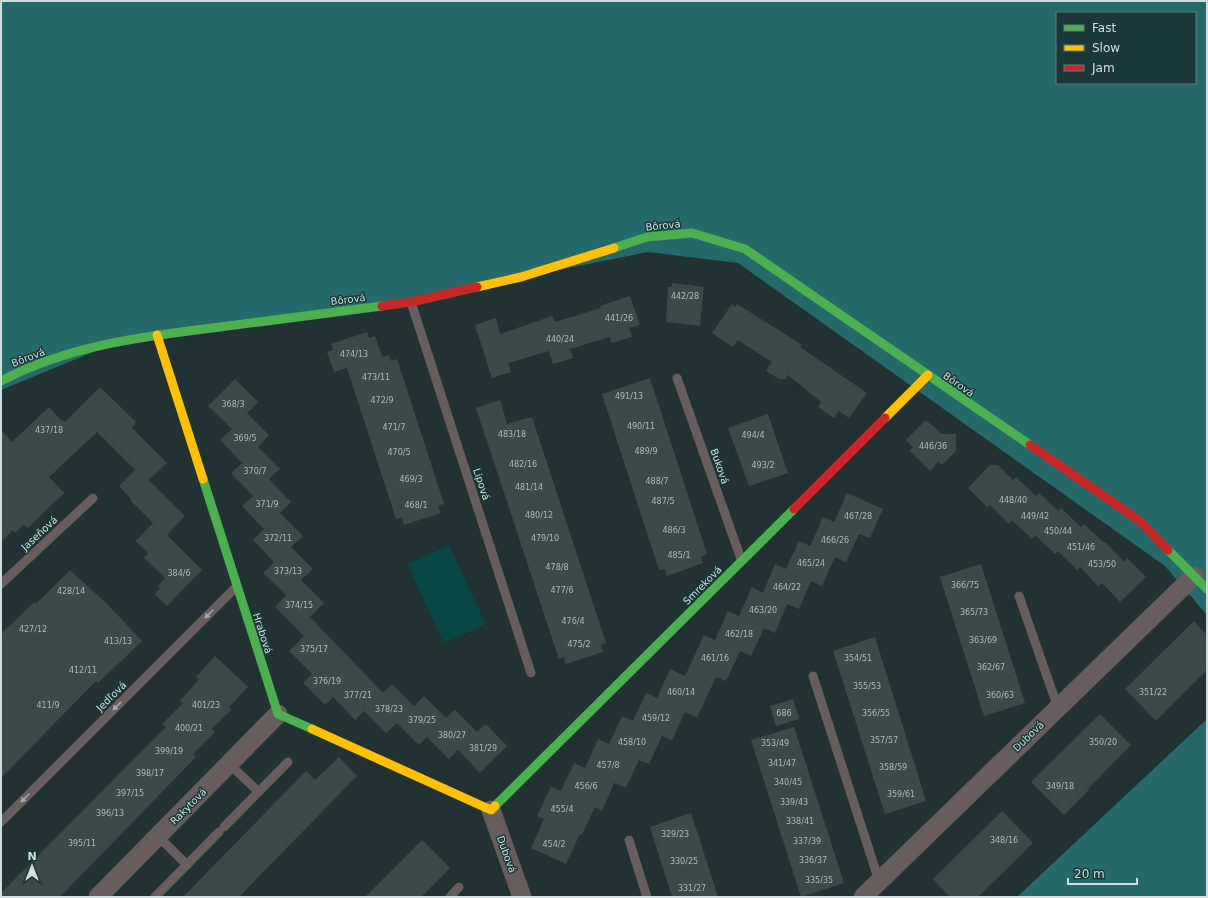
<svg xmlns="http://www.w3.org/2000/svg" width="1208" height="898" viewBox="0 0 1208 898" font-family="'DejaVu Sans',sans-serif">
<style>
.green{fill:#074546}
.forest{fill:#26696a;fill-rule:evenodd}
.building{fill:#3c4949}
.lines{fill:none;stroke-linecap:round;stroke-linejoin:round}
.lane{stroke:#685d5e;stroke-width:9}
.street{stroke:#685d5e;stroke-width:19}
.fast{stroke:#4caf50;stroke-width:9}
.slow{stroke:#ffc107;stroke-width:9}
.jam{stroke:#c62828;stroke-width:9}
.oneway{fill:#a6abab}
.labels{text-anchor:middle;stroke-width:3;stroke-linejoin:round;paint-order:stroke}
.number-label{font-size:8px;fill:#aababa}
.street-label{font-size:10px;fill:#cfdfdf;stroke:#1b3839}
</style>
<rect width="100%" height="100%" fill="#223232"/>
<path class="green" d="M449,545L486,624L444,643L407,564Z"/>
<g class="forest">
<path d="M1,1H1207V615L1165,566L738,263L648,252L423,297L132,336L1,390ZM1057,13H1195V83H1057Z"/>
<path d="M1207,719V897H1017Z"/>
</g>
<g class="building">
<path d="M672,283L704,287L700,326L666,322L668,287H672Z"/>
<path d="M630,296L640,325L629,328L632,337L612,343L610,337L570,349L573,358L553,364L549,351L508,363L511,372L492,378L475,325L496,318L500,334L552,316L555,322L601,308L600,306Z"/>
<path d="M732,304L735,307L737,304L802,345L800,347L867,393L849,418L839,411L834,418L818,407L821,402L788,375L786,379H779L766,371L772,362L738,340L733,347L712,333Z"/>
<path d="M367,332L369,338L375,336L382,357L389,355L391,361L397,359L444,504L438,506L441,513L404,525L402,518L396,519L347,368L334,372L327,352L333,350L331,344Z"/>
<path d="M650,378L707,554L701,557L703,563L667,576L665,569L659,570L602,394Z"/>
<path d="M235,379L258,402L247,413L269,435L258,447L280,469L269,479L291,502L280,513L303,536L291,547L313,569L301,580L324,603L310,617L383,693L392,684L414,706L424,696L446,718L455,710L477,732L486,724L507,746L480,773L458,750L449,759L427,737L419,745L397,723L386,733L364,711L355,720L333,697L325,705L303,683L312,674L289,651L304,636L275,607L286,595L263,573L274,562L253,540L264,529L242,506L253,496L231,473L242,463L220,440L232,429L208,406Z"/>
<path d="M100,387L136,422L132,428L167,463L149,480L185,516L167,535L202,570L167,606L155,594L160,588L158,586L165,578L144,558L148,553L136,541L153,523L130,500L131,499L119,486L135,470L97,432L49,477L64,493L28,528L24,525L15,533L13,530L1,542V430L12,442L49,407L62,421L63,420L65,422Z"/>
<path d="M500,400L507,424L532,417L606,643L601,645L603,652L566,664L564,657L559,659L476,408Z"/>
<path d="M768,414L788,473L749,486L728,428Z"/>
<path d="M926,420L942,434H956V451L942,465L938,462L930,471L910,451L913,447L906,440Z"/>
<path d="M990,465H998L1013,480L1016,477L1036,496L1039,493L1058,511L1061,508L1081,527L1084,524L1104,543L1105,542L1124,562L1127,558L1146,577L1120,602L1102,583L1098,586L1080,567L1077,570L1058,551L1055,554L1035,535L1032,539L1012,520L1009,524L990,505L987,507L968,488Z"/>
<path d="M847,493L883,509L870,538L859,534L846,562L835,557L822,586L811,581L799,609L787,604L775,633L764,628L751,656L740,651L726,681L716,677L697,718L685,712L672,740L662,736L649,764L639,760L626,788L614,783L602,811L595,807L582,835L580,834L566,864L531,848L544,819L537,816L551,786L561,791L574,763L585,768L598,739L609,744L622,716L633,721L646,693L657,698L670,669L685,676L704,635L715,640L728,611L739,616L752,587L763,593L775,564L786,569L799,541L810,546L823,517L834,522Z"/>
<path d="M981,564L1025,703L984,716L940,577Z"/>
<path d="M70,570L107,604L142,641L98,683L96,681L1,778V634L34,602L36,604Z"/>
<path d="M1194,621L1207,635V670L1156,721L1125,689Z"/>
<path d="M875,637L926,801L885,814L833,651Z"/>
<path d="M215,656L248,687L229,707L231,710L212,729L215,732L193,754L196,757L60,897H1V893L166,727L162,724L183,703L180,701L199,679L196,677Z"/>
<path d="M793,699L799,719L776,726L770,706Z"/>
<path d="M1100,714L1131,745L1088,789L1089,790L1064,815L1031,782Z"/>
<path d="M794,727L844,883L801,897L751,740Z"/>
<path d="M339,757L357,776L239,897H183L306,771L315,780Z"/>
<path d="M1002,811L1033,843L978,897H950L933,879Z"/>
<path d="M691,813L706,859L718,897H672L650,827Z"/>
<path d="M422,840L450,868L421,897H365Z"/>
</g>
<g class="lines">
<g class="lane">
<path d="M411,302L531,673"/>
<path d="M677,378L741,559"/>
<path d="M1,584L93,498"/>
<path d="M1019,596L1058,708"/>
<path d="M813,676L879,881"/>
<path d="M229,764L259,792"/>
<path d="M1,822L237,586"/>
<path d="M224,827L288,762"/>
<path d="M158,836L187,865"/>
<path d="M629,840L647,897"/>
<path d="M155,897L219,832"/>
<path d="M450,897L459,887"/>
</g>
<g class="street">
<path d="M491,810L522,897"/>
<path d="M98,897L278,714"/>
<path d="M863,897L1194,576"/>
</g>
<g class="fast">
<path d="M614,248L647,237L692,233L745,249L1030,445"/>
<path d="M1,381C68,345 146,336 220,327C274,320 328,313 382,306"/>
<path d="M203,479L278,714L312,729"/>
<path d="M1168,550L1207,589"/>
<path d="M495,806L794,509"/>
</g>
<g class="slow">
<path d="M477,287L521,277L614,248"/>
<path d="M157,335L203,479"/>
<path d="M885,418L928,375"/>
<path d="M312,729L491,810L495,806"/>
</g>
<g class="jam">
<path d="M382,306L411,302L477,287"/>
<path d="M1030,445L1140,521L1168,550"/>
<path d="M794,509L885,418"/>
</g>
</g>
<defs><path id="oneway-solid" d="M-6-.8H1V-3.2L6.5 0L1 3.2V.8H-6Z"/></defs>
<g class="oneway">
<use href="#oneway-solid" transform="translate(209 614) rotate(135)"/>
<use href="#oneway-solid" transform="translate(117 706) rotate(135)"/>
<use href="#oneway-solid" transform="translate(25 798) rotate(135)"/>
</g>
<g class="labels">
<g class="number-label">
<text x="685" y="299">442/28</text>
<text x="619" y="321">441/26</text>
<text x="560" y="342">440/24</text>
<text x="354" y="357">474/13</text>
<text x="376" y="380">473/11</text>
<text x="629" y="399">491/13</text>
<text x="382" y="403">472/9</text>
<text x="233" y="407">368/3</text>
<text x="641" y="429">490/11</text>
<text x="394" y="430">471/7</text>
<text x="49" y="433">437/18</text>
<text x="512" y="437">483/18</text>
<text x="753" y="438">494/4</text>
<text x="245" y="441">369/5</text>
<text x="933" y="449">446/36</text>
<text x="646" y="454">489/9</text>
<text x="399" y="455">470/5</text>
<text x="523" y="467">482/16</text>
<text x="763" y="468">493/2</text>
<text x="255" y="474">370/7</text>
<text x="411" y="482">469/3</text>
<text x="657" y="484">488/7</text>
<text x="529" y="490">481/14</text>
<text x="1013" y="503">448/40</text>
<text x="663" y="504">487/5</text>
<text x="267" y="507">371/9</text>
<text x="416" y="508">468/1</text>
<text x="539" y="518">480/12</text>
<text x="858" y="519">467/28</text>
<text x="1035" y="519">449/42</text>
<text x="674" y="533">486/3</text>
<text x="1058" y="534">450/44</text>
<text x="278" y="541">372/11</text>
<text x="545" y="541">479/10</text>
<text x="835" y="543">466/26</text>
<text x="1081" y="550">451/46</text>
<text x="679" y="558">485/1</text>
<text x="811" y="566">465/24</text>
<text x="1102" y="567">453/50</text>
<text x="557" y="570">478/8</text>
<text x="288" y="574">373/13</text>
<text x="179" y="576">384/6</text>
<text x="965" y="588">366/75</text>
<text x="787" y="590">464/22</text>
<text x="562" y="593">477/6</text>
<text x="71" y="594">428/14</text>
<text x="299" y="608">374/15</text>
<text x="763" y="613">463/20</text>
<text x="974" y="615">365/73</text>
<text x="573" y="624">476/4</text>
<text x="33" y="632">427/12</text>
<text x="739" y="637">462/18</text>
<text x="983" y="643">363/69</text>
<text x="118" y="644">413/13</text>
<text x="579" y="647">475/2</text>
<text x="314" y="652">375/17</text>
<text x="715" y="661">461/16</text>
<text x="858" y="661">354/51</text>
<text x="991" y="670">362/67</text>
<text x="83" y="673">412/11</text>
<text x="327" y="684">376/19</text>
<text x="867" y="689">355/53</text>
<text x="681" y="695">460/14</text>
<text x="1153" y="695">351/22</text>
<text x="358" y="698">377/21</text>
<text x="1000" y="698">360/63</text>
<text x="48" y="708">411/9</text>
<text x="206" y="708">401/23</text>
<text x="389" y="712">378/23</text>
<text x="784" y="716">686</text>
<text x="876" y="716">356/55</text>
<text x="656" y="721">459/12</text>
<text x="422" y="723">379/25</text>
<text x="189" y="731">400/21</text>
<text x="452" y="738">380/27</text>
<text x="884" y="743">357/57</text>
<text x="632" y="745">458/10</text>
<text x="1103" y="745">350/20</text>
<text x="775" y="746">353/49</text>
<text x="483" y="751">381/29</text>
<text x="169" y="754">399/19</text>
<text x="782" y="766">341/47</text>
<text x="608" y="768">457/8</text>
<text x="893" y="770">358/59</text>
<text x="150" y="776">398/17</text>
<text x="788" y="785">340/45</text>
<text x="586" y="789">456/6</text>
<text x="1060" y="789">349/18</text>
<text x="130" y="796">397/15</text>
<text x="901" y="797">359/61</text>
<text x="794" y="805">339/43</text>
<text x="562" y="812">455/4</text>
<text x="110" y="816">396/13</text>
<text x="800" y="824">338/41</text>
<text x="675" y="837">329/23</text>
<text x="1004" y="843">348/16</text>
<text x="807" y="844">337/39</text>
<text x="82" y="846">395/11</text>
<text x="554" y="847">454/2</text>
<text x="813" y="863">336/37</text>
<text x="684" y="864">330/25</text>
<text x="819" y="883">335/35</text>
<text x="692" y="891">331/27</text>
</g>
<g class="street-label">
<text transform="translate(663 225) rotate(-6)" y="4">Bôrová</text>
<text transform="translate(348 299) rotate(-7)" y="4">Bôrová</text>
<text transform="translate(28 357) rotate(-21)" y="4">Bôrová</text>
<text transform="translate(959 384) rotate(35)" y="4">Bôrová</text>
<text transform="translate(720 466) rotate(71)" y="4">Buková</text>
<text transform="translate(482 484) rotate(72)" y="4">Lipová</text>
<text transform="translate(39 533) rotate(-43)" y="4">Jaseňová</text>
<text transform="translate(702 585) rotate(-45)" y="4">Smreková</text>
<text transform="translate(263 633) rotate(72)" y="4">Hrabová</text>
<text transform="translate(111 696) rotate(-45)" y="4">Jedľová</text>
<text transform="translate(1028 736) rotate(-44)" y="4">Dubová</text>
<text transform="translate(188 806) rotate(-45)" y="4">Rakytová</text>
<text transform="translate(507 854) rotate(70)" y="4">Dubová</text>
</g>
</g>
<rect width="1208" height="898" fill="none" stroke="#cfdfdf" stroke-width="4"/>
<rect x="1056" y="12" width="140" height="72" fill="#1b3839" stroke="#637b7b"/>
<rect x="1064" y="25" width="20" height="6" fill="#4caf50" stroke="#637b7b"/>
<text x="1092" y="32" font-size="12" fill="#cfdfdf">Fast</text>
<rect x="1064" y="45" width="20" height="6" fill="#ffc107" stroke="#637b7b"/>
<text x="1092" y="52" font-size="12" fill="#cfdfdf">Slow</text>
<rect x="1064" y="65" width="20" height="6" fill="#c62828" stroke="#637b7b"/>
<text x="1092" y="72" font-size="12" fill="#cfdfdf">Jam</text>
<g transform="translate(32 866)" stroke="#1b3839" stroke-width="3" paint-order="stroke">
<path d="M0-3L7 15L0 10L-7 15Z" fill="#cfdfdf"/>
<text y="-6" font-size="11" font-weight="bold" text-anchor="middle" fill="#cfdfdf">N</text>
</g>
<path d="M1068 878v6h69v-6" fill="none" stroke="#cfdfdf" stroke-width="2"/>
<text x="1074" y="878" font-size="12" fill="#cfdfdf" stroke="#1b3839" stroke-width="3" paint-order="stroke">20 m</text>
</svg>
